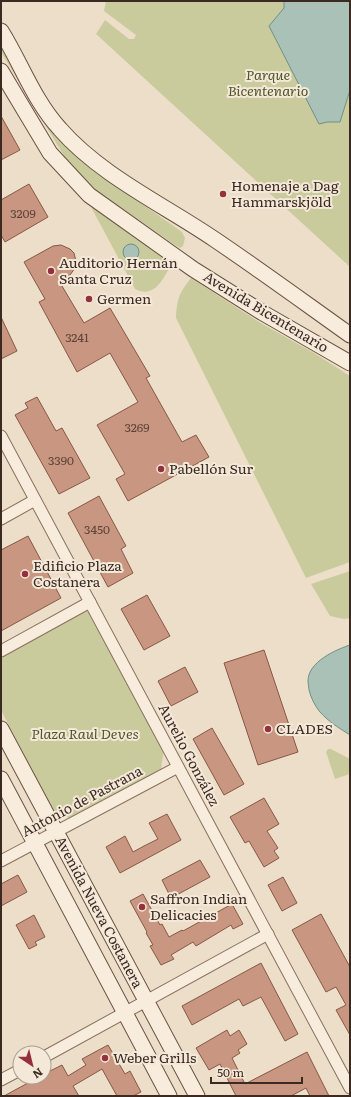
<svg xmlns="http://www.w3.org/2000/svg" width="351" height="1097" viewBox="0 0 351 1097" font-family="Literata,serif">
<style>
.green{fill:#cacb9d}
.water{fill:#aac1b8;stroke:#709085}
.building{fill:#c99781;stroke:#865846}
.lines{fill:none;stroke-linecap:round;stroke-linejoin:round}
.minor-casing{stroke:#88705f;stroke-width:13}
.secondary-casing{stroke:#6a5242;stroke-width:17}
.minor{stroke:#f8eddc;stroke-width:11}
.secondary{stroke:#f8eddc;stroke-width:15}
.poi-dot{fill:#94313d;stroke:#f4e9d9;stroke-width:1.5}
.labels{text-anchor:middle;stroke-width:4;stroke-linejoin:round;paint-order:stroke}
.number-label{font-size:12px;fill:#5e4539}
.park-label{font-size:14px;font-style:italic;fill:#4f5529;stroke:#f4e9d9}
.poi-label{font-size:14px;fill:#3a2a21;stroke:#f4e9d9;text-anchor:start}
.street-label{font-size:14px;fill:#3a2a21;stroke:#f4e9d9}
</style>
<rect width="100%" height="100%" fill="#eddec9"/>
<g class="green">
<path d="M106,1H350V267L96,34L105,20L129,39H134L136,35L104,11Z"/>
<path d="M1,45L57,135L78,158L118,187L182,232L185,238L183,246L180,248L175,245L92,187L69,164L1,52Z"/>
<path d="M90,205L173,261C165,275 156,300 135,289Z"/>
<path d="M191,278L259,322L314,353L350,376V562L306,578L176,318C177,299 179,293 191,278Z"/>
<path d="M350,571V618L344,619L330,616L311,584Z"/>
<path d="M85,611L93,613L164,749L161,769L71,818L55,815L1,710V658Z"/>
<path d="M328,749H331L350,759V774L335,779L326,752Z"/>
</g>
<g class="water">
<path d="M284,1H350V90L340,122H327L319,124L269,26L284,8Z"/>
<circle cx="131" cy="252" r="8"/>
<path d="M350,645V735C339,728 329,722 320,712C315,706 311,698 309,690C309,688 308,684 308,681C308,662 335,650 350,645Z"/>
</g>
<g class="building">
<path d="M1,116L20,150L1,160Z"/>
<path d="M29,184L48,217L5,242L1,235V200Z"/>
<path d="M61,245L70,249L74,253L76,261L75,268L70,275L59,281L84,323L110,308L150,376L146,378L182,442L196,435L209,457L128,501L116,479L125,474L97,425L138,402L110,353L77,372L39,302L45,299L24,262L53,246Z"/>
<path d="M1,317L17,351L1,359Z"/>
<path d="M37,397L56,431L62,428L90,478L59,494L15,415L28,408L25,403Z"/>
<path d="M99,496L126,546L121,549L133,573L108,587L68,513Z"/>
<path d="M28,536L61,598L1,631V550Z"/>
<path d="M147,595L170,636L144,650L121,609Z"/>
<path d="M264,650L298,752L258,765L224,663Z"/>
<path d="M185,667L198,692L171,706L158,681Z"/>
<path d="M212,728L244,784L224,795L193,739Z"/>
<path d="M264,798L279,824L267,831L278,848L274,851L279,858L264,867L249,841L245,843L230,817Z"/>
<path d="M167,814L181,840L120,873L106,847L125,836L133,852L144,846L158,839L149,823Z"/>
<path d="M200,860L210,877L171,898L162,880Z"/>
<path d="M18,875L27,892L1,906V884Z"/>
<path d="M283,877L297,903L282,911L268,885Z"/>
<path d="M143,894L160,925L162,924L169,937L182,930L183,931L232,904L243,924L233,929L231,925L196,946L193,942L171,955L174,959L161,965L150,946L153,945L146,933L147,932L130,901Z"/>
<path d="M321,914L350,967V1035L336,1010L346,1005L336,987L326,992L292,930Z"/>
<path d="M34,915L45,937L35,942L37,945L29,949L16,925Z"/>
<path d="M261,963L298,1034L285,1041L261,997L243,1006L239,999L192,1025L182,1006Z"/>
<path d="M227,1030L230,1036L239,1030L247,1044L238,1050L240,1053L232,1058L245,1084L307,1052L329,1096H310L306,1088L291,1096H236L220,1064L209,1070L196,1048Z"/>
<path d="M108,1045L125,1074L130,1071L141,1092L133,1096H117L102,1069L73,1086L79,1096H4L39,1077H44V1074L62,1065L68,1076L86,1065L82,1059Z"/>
</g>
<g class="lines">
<defs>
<g id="minor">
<path d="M1,436L350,1088"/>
<path d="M1,519L35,500"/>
<path d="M1,651L90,602"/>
<path d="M1,861L178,767"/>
<path d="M44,1057L268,934"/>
<path d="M1,1080L20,1070"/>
</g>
<g id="secondary">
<path d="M1,31C21,63 34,101 60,129C100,175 164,205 214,239C260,270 305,303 350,335"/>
<path d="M1,71L50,153L89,195L193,269L263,313L350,363"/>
<path d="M1,729L197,1096"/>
<path d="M1,779L169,1096"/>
</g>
</defs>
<use href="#minor" class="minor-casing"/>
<use href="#secondary" class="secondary-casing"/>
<use href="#minor" class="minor"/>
<use href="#secondary" class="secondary"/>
</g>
<g class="poi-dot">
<circle cx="223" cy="194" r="4"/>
<circle cx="51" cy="271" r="4"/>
<circle cx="89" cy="299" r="4"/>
<circle cx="161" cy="469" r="4"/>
<circle cx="25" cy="574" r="4"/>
<circle cx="268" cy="729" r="4"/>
<circle cx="142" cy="907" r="4"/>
<circle cx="105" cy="1058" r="4"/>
</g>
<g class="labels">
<g class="number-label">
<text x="23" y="218">3209</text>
<text x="77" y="342">3241</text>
<text x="137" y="432">3269</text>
<text x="61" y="465">3390</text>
<text x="97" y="534">3450</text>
</g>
<g class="park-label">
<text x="268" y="80">Parque<tspan x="268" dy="16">Bicentenario</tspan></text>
<text x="85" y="739">Plaza Raul Deves</text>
</g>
<g class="poi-label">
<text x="231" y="191">Homenaje a Dag<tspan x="231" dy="16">Hammarskjöld</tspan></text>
<text x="59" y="268">Auditorio Hernán<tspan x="59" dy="16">Santa Cruz</tspan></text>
<text x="97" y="304">Germen</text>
<text x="169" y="474">Pabellón Sur</text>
<text x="33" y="571">Edificio Plaza<tspan x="33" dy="16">Costanera</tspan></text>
<text x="276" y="734">CLADES</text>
<text x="150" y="904">Saffron Indian<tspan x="150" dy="16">Delicacies</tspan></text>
<text x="113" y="1063">Weber Grills</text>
</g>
<g class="street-label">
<text transform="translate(266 312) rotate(31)" y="5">Avenida Bicentenario</text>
<text transform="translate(189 755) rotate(62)" y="5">Aurelio González</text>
<text transform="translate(82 801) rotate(-28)" y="5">Antonio de Pastrana</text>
<text transform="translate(99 912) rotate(62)" y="5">Avenida Nueva Costanera</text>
</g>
</g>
<rect width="351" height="1097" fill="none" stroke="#3a2a21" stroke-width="4"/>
<g transform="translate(32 1065) rotate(145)"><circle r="19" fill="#f4e9d9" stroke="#aa9d8f"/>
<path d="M0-3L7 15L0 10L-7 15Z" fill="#94313d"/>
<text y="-6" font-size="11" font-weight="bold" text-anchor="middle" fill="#3a2a21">N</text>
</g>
<path d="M211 1077v6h91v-6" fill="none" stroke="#3a2a21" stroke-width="2"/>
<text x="217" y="1077" font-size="12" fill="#3a2a21" stroke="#f4e9d9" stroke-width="3" paint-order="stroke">50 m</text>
</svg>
